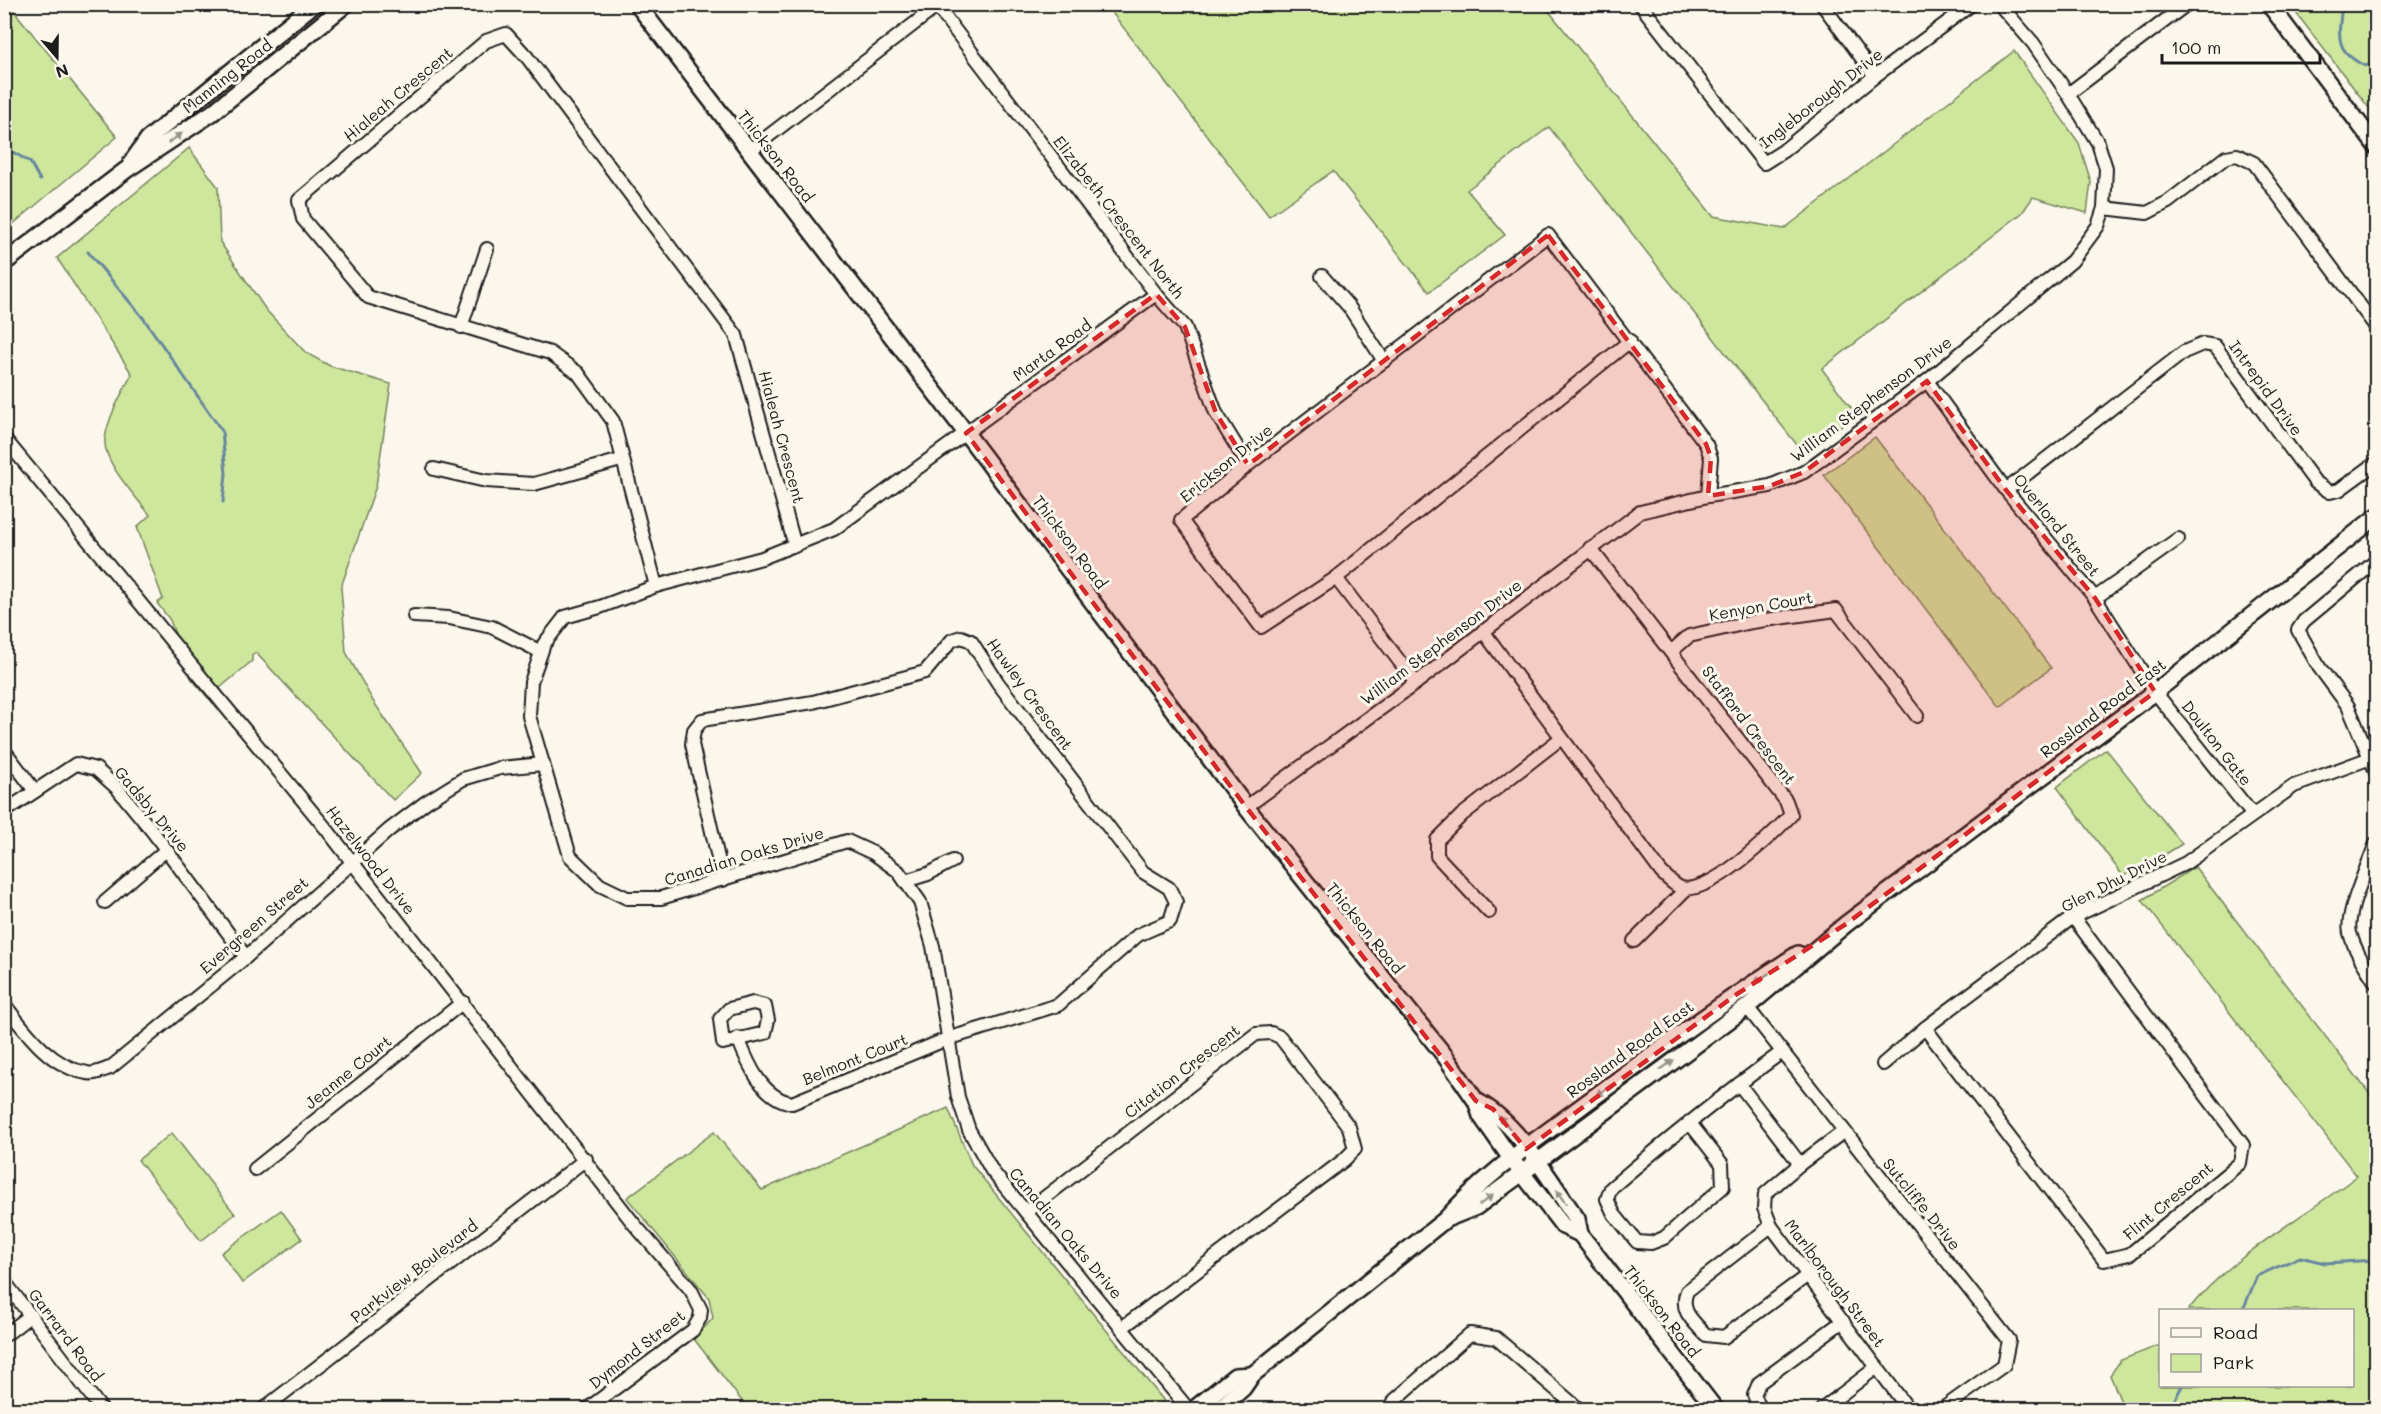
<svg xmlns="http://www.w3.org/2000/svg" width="2381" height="1414" viewBox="0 0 2381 1414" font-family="Mali,sans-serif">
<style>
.green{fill:#cee79d;stroke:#75825c;stroke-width:1.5}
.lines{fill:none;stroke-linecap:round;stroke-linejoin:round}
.stream{stroke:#68869f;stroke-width:3}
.minor-casing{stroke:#1c1c1c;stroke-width:16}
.major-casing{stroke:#1c1c1c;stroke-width:20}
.minor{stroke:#fbf7ec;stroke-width:12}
.major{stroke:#fbf7ec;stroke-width:15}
.oneway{fill:#97948e}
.marked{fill:#d62828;fill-opacity:0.2;stroke:#d62828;stroke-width:4.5;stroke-dasharray:12 8;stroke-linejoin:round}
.labels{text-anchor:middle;stroke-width:6;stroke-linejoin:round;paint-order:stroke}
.street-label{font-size:16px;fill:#1c1c1c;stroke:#fbf7ec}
</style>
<rect width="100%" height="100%" fill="#fbf7ec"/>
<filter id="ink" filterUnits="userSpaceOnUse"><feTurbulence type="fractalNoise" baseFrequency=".0167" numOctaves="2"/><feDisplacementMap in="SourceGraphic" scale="12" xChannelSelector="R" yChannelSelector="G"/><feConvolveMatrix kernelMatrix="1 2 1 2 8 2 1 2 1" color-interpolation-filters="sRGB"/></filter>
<g filter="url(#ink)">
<g class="green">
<path d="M9,5L117,137L5,231L4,5Z"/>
<path d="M1106,5H1544L1713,216L1784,229L2014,51L2079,143L2091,182L2087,213L2033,197L2022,213L1822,369L1856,414L1804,454L1549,127L1467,190L1505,235L1429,292L1333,171L1269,216Z"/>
<path d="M2290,5H2376V117Z"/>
<path d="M189,148L218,187L220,242L266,310L306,353L330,366L391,384L376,486L341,587L346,652L373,701L422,773L393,800L256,653L252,655V661L208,698L191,678L170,620L157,603L163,599L137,527L150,515C137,498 102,462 105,439C108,417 122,393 132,374L57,258Z"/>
<path d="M1875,437L2051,668L2000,707L1824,475Z"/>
<path d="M2106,749L2182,844L2143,868L2123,876L2057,787Z"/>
<path d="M2195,867L2376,1102V1409H2124L2110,1375L2121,1360L2160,1345V1386H2352V1310H2188C2232,1255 2301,1219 2357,1176L2142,900Z"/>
<path d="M948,1108L972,1165L1164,1401L1154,1409H748L694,1339L713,1318L709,1298L627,1198L714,1132L762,1190Z"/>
<path d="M172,1133L235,1214L201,1241L138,1160Z"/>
<path d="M281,1210L302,1239L242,1283L221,1253Z"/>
</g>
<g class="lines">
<g class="stream">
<path d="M2342,4C2339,36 2333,50 2365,66L2376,60"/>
<path d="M4,147L30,162L40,180"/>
<path d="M88,252L144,319L222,431L226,474L223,502"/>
<path d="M2243,1310L2257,1276L2300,1257L2325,1263L2376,1260"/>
<path d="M2169,1410L2182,1386"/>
</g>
<defs>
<g id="minor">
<path d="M935,4L1156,294L1185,327L1216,413L1248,465"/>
<path d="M1640,4L1764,163L1783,151L1875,76L1972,4"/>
<path d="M1822,4L1875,76"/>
<path d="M2068,94L2187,4"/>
<path d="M749,151L940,4"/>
<path d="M2104,208L2147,213L2168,202L2226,157L2237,155L2254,163L2376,327"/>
<path d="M1322,276L1349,307L1384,361"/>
<path d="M1156,294L834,529L762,558L656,586L600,607L565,617L544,644L531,682L529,716L570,856L600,885L627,898H661L847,841L873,853L898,871L920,902L933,946L958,1097L969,1130L992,1171L1189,1410"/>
<path d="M461,327L487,249"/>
<path d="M1630,341L1336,578L1261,627L1181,520L1248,465L1548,235L1706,444L1711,458L1708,496"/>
<path d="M1927,381L2006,490L2095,598L2155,692L2252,814"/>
<path d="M4,438L328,831L634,1224L691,1290L701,1310L700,1318L693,1330L586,1410"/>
<path d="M434,469L486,481L534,484L621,460"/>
<path d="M2006,490L2184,352L2203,344L2215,346L2315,482L2330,492L2339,490L2376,463"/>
<path d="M2376,561L2304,621L2298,630L2319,667L2348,706L2376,772"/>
<path d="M1336,578L1416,683"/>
<path d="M656,586L613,421L578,373L550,353L368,297L303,219L299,200L486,41L506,34L527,57L736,335L795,546"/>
<path d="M2095,598L2178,539"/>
<path d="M414,616L449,618L492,627L541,652"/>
<path d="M1483,631L1661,872C1666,877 1673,884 1679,887C1705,900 1773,834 1791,815L1786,801L1590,548"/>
<path d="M1672,651L1689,636L1752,622L1836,610L1917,716"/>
<path d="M4,750L35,791"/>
<path d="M1246,807L1416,683L1640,512L1708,496L1770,486L1804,472L1927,381L2072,261L2098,226L2104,208L2106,168L2098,143L2068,94L2033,43L1999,4"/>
<path d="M4,812L76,764L96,769L117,788L153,832L246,957"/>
<path d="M2376,843C2369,864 2345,913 2350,933C2355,952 2366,967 2376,983"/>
<path d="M723,880L692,744L694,730L702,720L813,702L925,672L952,640L961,637L971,641L998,683L1143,872L1169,888L1176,902L1170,921L1138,935L1058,1005L947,1039L792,1103C762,1098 748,1064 738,1038"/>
<path d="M905,881L928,874L953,861"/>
<path d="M105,902L166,850"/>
<path d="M1489,912L1437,856V840L1462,815L1560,739"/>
<path d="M1634,941L1686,889"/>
<path d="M753,1003L765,1006L768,1020L765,1033L723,1043L720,1019L729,1009Z"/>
<path d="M4,1004C25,1031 50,1067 87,1073C94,1075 103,1070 110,1068L246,957L389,830L426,802L463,779L500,768L543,764"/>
<path d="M1747,1007L2009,1340L2004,1365L1941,1410"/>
<path d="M1925,1028L2104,1260L2130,1254L2240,1163L2243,1145L2073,917"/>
<path d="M1883,1064L1925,1028L2073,917L2186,863L2294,786L2376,756"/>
<path d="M1739,1084L1800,1164"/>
<path d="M1689,1122L1722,1164L1723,1187L1664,1238L1651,1243L1637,1242L1614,1214L1607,1199L1611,1188C1667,1140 1723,1095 1782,1052"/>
<path d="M1843,1132L1800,1164L1765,1194L1764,1208L1771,1226L1909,1410"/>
<path d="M255,1169L463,1002"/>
<path d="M1026,1212L1256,1034L1271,1033L1280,1037L1349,1127L1355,1149L1344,1160L1123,1327"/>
<path d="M1771,1226L1687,1291C1679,1311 1693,1321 1706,1335L1724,1337L1808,1275"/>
<path d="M4,1281L102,1410"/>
<path d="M4,1336L31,1315"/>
<path d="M262,1410L586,1159"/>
<path d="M1390,1410L1395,1400L1470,1334L1496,1338L1580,1410"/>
<path d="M1761,1410L1754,1395L1759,1383L1843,1321"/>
<path d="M1821,1410L1877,1367"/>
</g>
<g id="major">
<path d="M637,4L966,433L1246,807L1445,1056L1476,1101L1481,1116L1512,1160L1563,1226L1580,1234"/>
<path d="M2269,4L2376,146"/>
<path d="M131,163L148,139L314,4"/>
<path d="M4,263L126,170L212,113L346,4"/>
<path d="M1476,1101C1517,1121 1550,1181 1577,1219L1580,1234L1716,1410"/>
<path d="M1446,1219L1476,1207L1747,1007L1846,924L2155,692L2376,517"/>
<path d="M1193,1410L1235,1376L1252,1375"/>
<path d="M1218,1410L1243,1388L1252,1375L1446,1219C1484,1175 1535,1141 1582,1106C1653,1054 1724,1001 1798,954"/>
</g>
</defs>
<use href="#minor" class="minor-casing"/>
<use href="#major" class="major-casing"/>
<use href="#minor" class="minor"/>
<use href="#major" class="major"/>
</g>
<defs><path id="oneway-solid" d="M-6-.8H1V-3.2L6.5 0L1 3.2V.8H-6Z" transform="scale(1.5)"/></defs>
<g class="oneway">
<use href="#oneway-solid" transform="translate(175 138) rotate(-34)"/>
<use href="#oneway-solid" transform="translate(1762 978) rotate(147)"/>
<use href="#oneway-solid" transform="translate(1667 1065) rotate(-36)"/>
<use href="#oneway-solid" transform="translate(1603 1091) rotate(143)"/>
<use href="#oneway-solid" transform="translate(1504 1122) rotate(-131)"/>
<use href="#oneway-solid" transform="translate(1561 1197) rotate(-125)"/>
<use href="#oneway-solid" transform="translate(1486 1200) rotate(-36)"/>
</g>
</g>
<path class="marked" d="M1548,235L1706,444L1711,458L1708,496L1770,486L1804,472L1927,381L2006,490L2095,598L2155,692L1846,924L1737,994L1526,1149L1493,1109L1476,1101L1246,807L966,433L1156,294L1185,327L1216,413L1248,465Z"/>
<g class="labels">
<g class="street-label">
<text transform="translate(227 76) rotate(-38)" y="6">Manning Road</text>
<text transform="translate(398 94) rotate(-40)" y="6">Hialeah Crescent</text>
<text transform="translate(1821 98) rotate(-38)" y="6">Ingleborough Drive</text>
<text transform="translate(776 156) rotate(52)" y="6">Thickson Road</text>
<text transform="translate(1119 217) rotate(52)" y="6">Elizabeth Crescent North</text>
<text transform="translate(1052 350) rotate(-36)" y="6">Marta Road</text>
<text transform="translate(2266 388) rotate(54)" y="6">Intrepid Drive</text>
<text transform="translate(1871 399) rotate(-37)" y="6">William Stephenson Drive</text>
<text transform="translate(782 437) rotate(75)" y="6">Hialeah Crescent</text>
<text transform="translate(1226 463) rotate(-39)" y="6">Erickson Drive</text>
<text transform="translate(2057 525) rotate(51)" y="6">Overlord Street</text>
<text transform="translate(1070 542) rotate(53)" y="6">Thickson Road</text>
<text transform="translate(1761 606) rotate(-10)" y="6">Kenyon Court</text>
<text transform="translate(1441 642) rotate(-37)" y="6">William Stephenson Drive</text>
<text transform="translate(1030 694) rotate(54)" y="6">Hawley Crescent</text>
<text transform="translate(2103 708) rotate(-37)" y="6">Rossland Road East</text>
<text transform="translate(1749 725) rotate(53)" y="6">Stafford Crescent</text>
<text transform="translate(2217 743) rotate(52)" y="6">Doulton Gate</text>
<text transform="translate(152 809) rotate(50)" y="6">Gadsby Drive</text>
<text transform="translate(744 856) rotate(-17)" y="6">Canadian Oaks Drive</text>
<text transform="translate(371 860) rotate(52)" y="6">Hazelwood Drive</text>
<text transform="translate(2114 881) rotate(-27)" y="6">Glen Dhu Drive</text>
<text transform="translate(254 925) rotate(-41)" y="6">Evergreen Street</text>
<text transform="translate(1365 928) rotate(51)" y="6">Thickson Road</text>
<text transform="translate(1630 1049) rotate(-36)" y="6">Rossland Road East</text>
<text transform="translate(855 1059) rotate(-22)" y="6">Belmont Court</text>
<text transform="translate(1182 1071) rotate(-38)" y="6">Citation Crescent</text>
<text transform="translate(348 1072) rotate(-39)" y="6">Jeanne Court</text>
<text transform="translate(2168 1201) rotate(-40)" y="6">Flint Crescent</text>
<text transform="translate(1922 1204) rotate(51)" y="6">Sutcliffe Drive</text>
<text transform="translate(1066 1233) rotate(50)" y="6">Canadian Oaks Drive</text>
<text transform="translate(414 1271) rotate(-38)" y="6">Parkview Boulevard</text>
<text transform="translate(1835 1283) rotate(53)" y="6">Marlborough Street</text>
<text transform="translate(1662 1311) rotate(52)" y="6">Thickson Road</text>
<text transform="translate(66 1335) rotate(53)" y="6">Garrard Road</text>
<text transform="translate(637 1349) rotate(-38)" y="6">Dymond Street</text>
</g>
</g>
<rect width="2381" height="1414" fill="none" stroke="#fbf7ec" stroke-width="24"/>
<rect x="12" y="12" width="2357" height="1390" fill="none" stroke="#1c1c1c" stroke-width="2" filter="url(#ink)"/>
<rect x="2159" y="1309" width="195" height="78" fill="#fbf7ec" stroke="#a29f99" stroke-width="1.5"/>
<rect x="2171" y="1328" width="30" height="9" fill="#fbf7ec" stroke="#a29f99" stroke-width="1.5"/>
<text x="2213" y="1339" font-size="18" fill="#1c1c1c">Road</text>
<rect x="2171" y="1354" width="30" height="18" fill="#cee79d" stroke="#a29f99" stroke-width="1.5"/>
<text x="2213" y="1369" font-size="18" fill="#1c1c1c">Park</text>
<g transform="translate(57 57) rotate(160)" stroke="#fbf7ec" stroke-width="4.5" paint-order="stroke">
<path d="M0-4.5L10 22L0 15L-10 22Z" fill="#1c1c1c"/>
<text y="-9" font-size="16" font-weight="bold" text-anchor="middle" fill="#1c1c1c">N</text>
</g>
<path d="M2162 54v9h158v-9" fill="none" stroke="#1c1c1c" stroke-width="3"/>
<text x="2171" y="54" font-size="18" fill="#1c1c1c" stroke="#fbf7ec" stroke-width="4.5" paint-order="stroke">100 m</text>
</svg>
